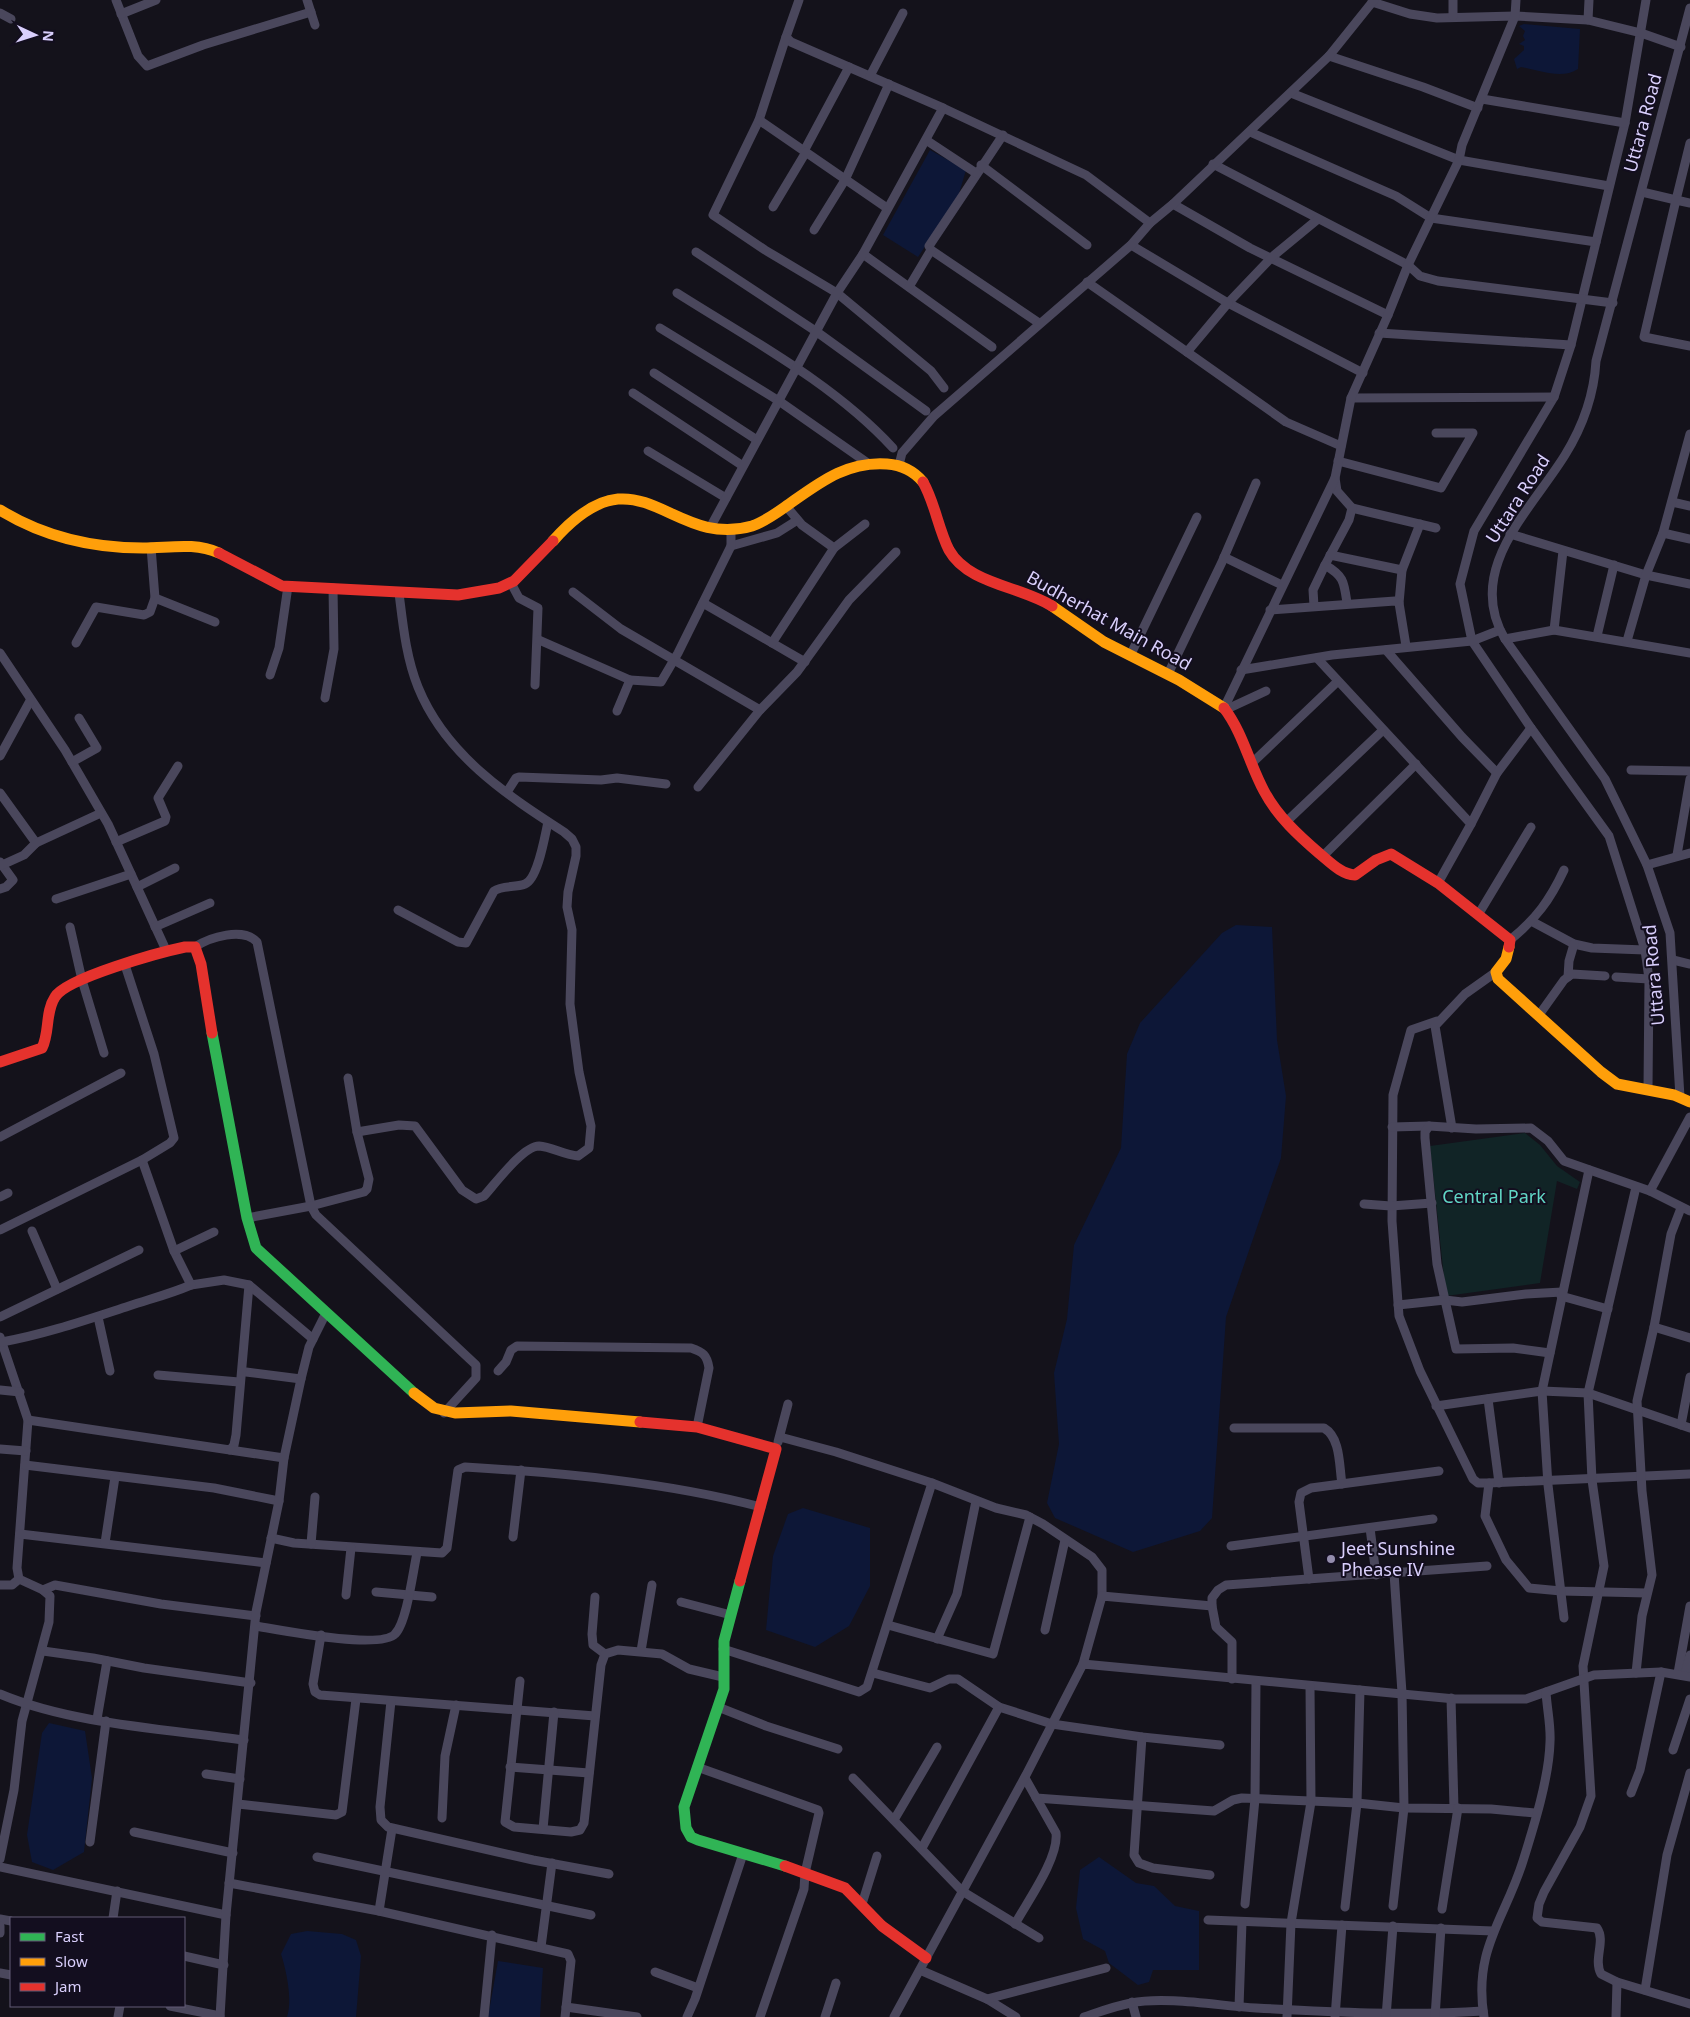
<svg xmlns="http://www.w3.org/2000/svg" width="1690" height="2017" viewBox="0 0 1690 2017" font-family="'Noto Sans',sans-serif">
<style>
.green{fill:#112426}
.water{fill:#0d1737}
.lines{fill:none;stroke-linecap:round;stroke-linejoin:round}
.street{stroke:#4a475c;stroke-width:9}
.fast{stroke:#30b455;stroke-width:11}
.slow{stroke:#ff9f0a;stroke-width:11}
.jam{stroke:#e5322d;stroke-width:11}
.poi-dot{fill:#948dad;stroke:#130e1f;stroke-width:2}
.labels{text-anchor:middle;stroke-width:4;stroke-linejoin:round;paint-order:stroke}
.street-label{font-size:18px;fill:#d9cffc;stroke:#130e1f}
.park-label{font-size:18px;fill:#61d6c5;stroke:#130e1f}
.poi-label{font-size:18px;fill:#d9cffc;stroke:#130e1f;text-anchor:start}
</style>
<rect width="100%" height="100%" fill="#14121b"/>
<path class="green" d="M1525,1133L1540,1145L1557,1166L1580,1182L1577,1189L1557,1181L1540,1283L1446,1296L1430,1146Z"/>
<g class="water">
<path d="M1524,24L1580,29L1578,69C1562,80 1538,70 1521,67L1517,69L1514,59L1524,50V46L1519,44L1525,40L1523,36L1525,31L1519,26Z"/>
<path d="M930,150L966,170L958,197L918,257L883,235Z"/>
<path d="M1236,925L1272,927L1277,1040L1286,1096L1281,1158L1226,1317L1212,1518L1200,1531L1133,1552L1055,1518L1047,1503L1059,1444L1054,1373L1067,1319L1074,1245L1121,1148L1127,1054L1140,1023L1222,933Z"/>
<path d="M803,1508L870,1528V1586L849,1626L815,1647L766,1630L773,1556L788,1514Z"/>
<path d="M49,1723L85,1731L92,1778L84,1852L53,1870L32,1862L27,1835L42,1733Z"/>
<path d="M1099,1857L1136,1883L1154,1886L1175,1906L1199,1911V1970H1153L1149,1982L1138,1985L1109,1963L1105,1951L1083,1939L1076,1908L1080,1870Z"/>
<path d="M307,1931L342,1934L356,1940L361,1956L356,2017H287C293,2001 286,1969 281,1954L291,1934Z"/>
<path d="M498,1961L543,1968L540,2017H488Z"/>
</g>
<g class="lines">
<g class="street">
<path d="M116,0L138,56L147,66L203,45L311,12"/>
<path d="M307,0L315,25"/>
<path d="M799,0L786,37L791,42L943,108L1086,175L1150,223"/>
<path d="M1646,0L1625,123L1571,345L1554,397L1474,531L1460,584L1472,641L1531,728L1609,836L1645,950L1649,979L1648,1089"/>
<path d="M1372,2L1410,14L1437,18L1515,16L1588,20L1641,33L1681,47"/>
<path d="M0,13L11,19"/>
<path d="M121,14L156,0"/>
<path d="M1453,16V0"/>
<path d="M1588,20L1589,0"/>
<path d="M786,37L759,120L713,215L765,250L837,293L931,371L944,388"/>
<path d="M1329,56L1423,87L1478,108"/>
<path d="M870,76L903,13"/>
<path d="M1291,93L1459,160L1609,186"/>
<path d="M1482,99L1625,123"/>
<path d="M759,120L887,208"/>
<path d="M1250,132L1396,196L1431,218L1596,242"/>
<path d="M1003,135L929,246L931,250L1039,323"/>
<path d="M926,140L976,173"/>
<path d="M804,151L849,67"/>
<path d="M1213,164L1408,265L1420,276L1438,281L1613,303"/>
<path d="M981,165L1087,245"/>
<path d="M1642,192L1676,200L1690,143"/>
<path d="M1690,203L1676,200L1644,337L1690,346"/>
<path d="M1173,204L1250,248L1388,315"/>
<path d="M773,207L806,152"/>
<path d="M1318,219L1272,257L1228,303L1363,373"/>
<path d="M814,230L845,180L889,84"/>
<path d="M696,252L817,332L926,411"/>
<path d="M863,254L992,347"/>
<path d="M1087,282L1187,352L1228,303L1131,245"/>
<path d="M909,287L931,250"/>
<path d="M677,293C751,340 833,383 893,448"/>
<path d="M660,328L779,401L869,464"/>
<path d="M1379,333L1571,345"/>
<path d="M1187,352L1286,422L1341,446"/>
<path d="M654,373L757,440"/>
<path d="M633,393L743,466"/>
<path d="M1351,398L1554,397"/>
<path d="M648,451L726,498"/>
<path d="M1338,461L1441,488L1473,433H1436"/>
<path d="M899,465L902,453L934,416L1131,245L1150,223L1173,204L1329,56L1374,0"/>
<path d="M1672,502L1690,506"/>
<path d="M786,506L802,525L834,548L865,524"/>
<path d="M1352,508L1436,528"/>
<path d="M711,526L837,293L863,254L943,108"/>
<path d="M1663,533L1690,539"/>
<path d="M1510,534L1646,575L1690,584"/>
<path d="M731,546L777,533L796,521"/>
<path d="M1330,555L1402,570"/>
<path d="M1224,557L1282,585"/>
<path d="M1325,565L1349,520L1352,508L1337,491L1335,478"/>
<path d="M511,583L519,598L538,608L535,685"/>
<path d="M573,592L621,629L760,710"/>
<path d="M155,598L215,622"/>
<path d="M703,603L805,662"/>
<path d="M1399,603L1402,570L1420,524"/>
<path d="M1314,606L1313,590L1325,565C1344,576 1344,582 1347,603"/>
<path d="M1270,610L1395,601L1399,603L1406,646"/>
<path d="M1554,630L1563,551"/>
<path d="M1597,636L1614,565"/>
<path d="M1505,639L1554,630L1690,653"/>
<path d="M539,640L630,680"/>
<path d="M1627,641L1646,575L1663,533L1690,434"/>
<path d="M76,643L96,607L144,615L150,612L155,598L151,547"/>
<path d="M772,643L834,548"/>
<path d="M1386,650L1462,737L1497,773"/>
<path d="M0,653L65,750L108,824L166,950"/>
<path d="M1130,656L1197,517"/>
<path d="M1317,658L1471,824L1438,883"/>
<path d="M1241,670L1332,655L1472,641L1500,630"/>
<path d="M1168,674L1222,562L1256,483"/>
<path d="M270,675L279,648L288,586"/>
<path d="M325,698L334,649L333,588"/>
<path d="M1224,708L1335,478L1351,398L1388,315L1408,265L1459,160L1462,145L1515,16L1516,0"/>
<path d="M1225,710L1266,691"/>
<path d="M617,711L630,680L661,682L678,653L731,546V531"/>
<path d="M0,756L30,701"/>
<path d="M72,762L97,748L79,718"/>
<path d="M1252,763L1337,682"/>
<path d="M1631,770L1690,771"/>
<path d="M698,787L760,710L797,672L849,600L896,552"/>
<path d="M507,792L516,778L519,777L601,780L617,778L666,784"/>
<path d="M0,793L36,843"/>
<path d="M1286,822L1382,731"/>
<path d="M1471,824L1497,773L1531,728"/>
<path d="M116,842L165,821L166,817L158,798L178,766"/>
<path d="M1677,855L1690,779"/>
<path d="M1323,856L1416,764"/>
<path d="M0,862L13,880L6,887L0,889"/>
<path d="M2,865L24,855L36,843L101,813"/>
<path d="M1647,865L1690,853"/>
<path d="M137,887L175,868"/>
<path d="M56,899L131,874"/>
<path d="M398,910L458,942L466,943L494,891C502,885 515,888 525,884C538,879 545,835 548,822"/>
<path d="M1478,915L1531,827"/>
<path d="M1533,922L1574,944L1592,948L1645,950"/>
<path d="M70,927L82,980L104,1053"/>
<path d="M155,927L210,903"/>
<path d="M1510,940C1536,919 1550,900 1564,870"/>
<path d="M195,947C210,937 243,927 257,942L311,1206L316,1215L476,1365V1378L444,1413"/>
<path d="M1673,960L1690,964"/>
<path d="M1568,977L1569,961L1574,944"/>
<path d="M1616,977L1649,979"/>
<path d="M1539,1015L1564,980L1572,974L1605,976"/>
<path d="M1437,1021L1411,1030L1393,1095L1392,1221L1399,1316L1420,1371L1473,1479L1478,1483H1489L1690,1474"/>
<path d="M1680,1097L1670,933L1647,865L1605,779L1505,639C1464,570 1531,510 1565,455C1583,426 1594,395 1596,361L1690,8"/>
<path d="M1392,1127L1429,1126"/>
<path d="M1452,1128L1435,1026L1465,994L1496,972"/>
<path d="M357,1132L399,1125L415,1126L462,1190L476,1199L484,1196C495,1184 523,1146 539,1146C552,1147 564,1155 578,1156L589,1148L591,1126L579,1072L570,1004L572,930L567,907L568,892L576,856V847L572,839L564,832C505,794 445,754 418,687C406,657 403,625 399,593"/>
<path d="M0,1137L121,1073"/>
<path d="M142,1160L174,1251L191,1285L224,1280L249,1285L313,1339"/>
<path d="M1636,1187L1588,1393L1592,1480L1604,1566L1583,1666L1591,1796L1580,1827L1544,1892L1539,1904L1537,1918L1542,1922L1597,1928C1606,1941 1593,1959 1601,1974L1617,1982L1690,2004"/>
<path d="M1650,1191L1690,1117"/>
<path d="M0,1197L8,1193"/>
<path d="M1364,1204L1391,1206L1432,1203"/>
<path d="M247,1218L311,1206L364,1192L367,1189L369,1179L357,1132L348,1078"/>
<path d="M0,1230L142,1160L170,1143L174,1138L154,1054L125,965"/>
<path d="M32,1231L57,1289"/>
<path d="M174,1251L214,1232"/>
<path d="M1562,1292L1526,1294L1462,1302L1445,1300L1437,1264L1425,1138V1132L1429,1126L1476,1129L1531,1128L1548,1141L1564,1161L1650,1191L1690,1211"/>
<path d="M1561,1296L1608,1309"/>
<path d="M1398,1305L1445,1300L1456,1349L1513,1348L1550,1353"/>
<path d="M0,1317L139,1250"/>
<path d="M98,1317L110,1371"/>
<path d="M1654,1327L1690,1338"/>
<path d="M0,1337L28,1420L17,1568L19,1579L43,1590L50,1596L49,1622L22,1721L14,1790L0,1859"/>
<path d="M2,1342C46,1334 86,1320 129,1306C150,1299 170,1294 191,1285"/>
<path d="M498,1371L506,1362L511,1350L517,1346L691,1348C703,1352 707,1355 709,1368L697,1427"/>
<path d="M246,1372L301,1379"/>
<path d="M158,1375L239,1382"/>
<path d="M0,1390L20,1392"/>
<path d="M1488,1399L1499,1483"/>
<path d="M1436,1406L1542,1391L1588,1393L1690,1428"/>
<path d="M28,1420L230,1450L234,1445L236,1435L249,1285"/>
<path d="M1681,1425L1690,1377"/>
<path d="M1234,1428H1324C1341,1438 1339,1466 1342,1484"/>
<path d="M780,1437L836,1452L932,1483L996,1508L1026,1515L1043,1524L1092,1557L1102,1570V1596"/>
<path d="M778,1442L788,1404"/>
<path d="M0,1449L26,1451"/>
<path d="M230,1450L284,1458"/>
<path d="M25,1465L214,1488L279,1501"/>
<path d="M1489,1483L1485,1516L1506,1560L1529,1588L1561,1591L1647,1593"/>
<path d="M1370,1528L1376,1575"/>
<path d="M20,1534L266,1563"/>
<path d="M513,1537L521,1470"/>
<path d="M271,1538L294,1543L442,1553L447,1548L458,1470L465,1467C564,1473 665,1482 761,1507"/>
<path d="M105,1543L115,1477"/>
<path d="M311,1544L315,1497"/>
<path d="M1231,1546L1433,1519"/>
<path d="M1309,1579L1299,1502L1301,1493L1311,1488L1439,1471"/>
<path d="M0,1585H12L19,1579"/>
<path d="M43,1590L55,1585L161,1604L256,1616"/>
<path d="M376,1592L432,1597"/>
<path d="M346,1595L351,1548"/>
<path d="M595,1597L592,1634L593,1645L605,1654"/>
<path d="M681,1602L731,1615"/>
<path d="M1564,1618L1548,1485L1542,1391L1589,1170"/>
<path d="M888,1625L993,1654L1030,1517"/>
<path d="M256,1626C280,1630 380,1650 395,1634C407,1622 413,1571 417,1553"/>
<path d="M1045,1630L1065,1540"/>
<path d="M321,1635L313,1684L315,1692L320,1695L595,1716"/>
<path d="M937,1639L957,1594L976,1501"/>
<path d="M723,1649L859,1692L867,1687L932,1483"/>
<path d="M43,1651L93,1658L144,1668L251,1683"/>
<path d="M641,1651L652,1585"/>
<path d="M1083,1664L1102,1596L1212,1606"/>
<path d="M873,1673L930,1688L949,1679H958L999,1707L1052,1724L1142,1737L1220,1745"/>
<path d="M1636,1673L1642,1616L1652,1575L1642,1491L1637,1401L1654,1327L1671,1234L1681,1208"/>
<path d="M1678,1673L1690,1606"/>
<path d="M1685,1675L1690,1655"/>
<path d="M1232,1679V1642L1216,1627L1212,1606V1598L1218,1590L1226,1585L1487,1566"/>
<path d="M520,1681L505,1822L514,1827L571,1832L580,1830L584,1823L601,1665L605,1654L618,1650L662,1654L689,1669L723,1677"/>
<path d="M0,1694C71,1724 166,1729 244,1740"/>
<path d="M1451,1698L1454,1808"/>
<path d="M391,1701L380,1807L381,1820L388,1827L533,1860L609,1874"/>
<path d="M718,1707L766,1726L838,1749"/>
<path d="M97,1719L107,1661"/>
<path d="M1142,1737L1134,1855L1139,1863L1153,1868L1210,1875"/>
<path d="M1673,1750L1690,1699"/>
<path d="M510,1767L589,1773"/>
<path d="M697,1767L818,1810L819,1813L805,1873L804,1889L760,2017"/>
<path d="M206,1774L240,1779"/>
<path d="M853,1778L962,1891L1039,1938"/>
<path d="M1631,1793L1640,1770L1661,1672"/>
<path d="M1036,1798L1214,1811L1233,1800L1242,1798L1357,1803L1404,1808L1491,1809L1535,1813"/>
<path d="M238,1804L336,1815L342,1812L356,1699"/>
<path d="M442,1818L445,1756L456,1705"/>
<path d="M894,1820L937,1747"/>
<path d="M543,1829L554,1712"/>
<path d="M134,1832L233,1853"/>
<path d="M90,1842L106,1721"/>
<path d="M922,1848L999,1707"/>
<path d="M317,1857L591,1915"/>
<path d="M0,1867L226,1915"/>
<path d="M229,1883L379,1911L568,1954L571,1961L565,2017"/>
<path d="M862,1904L877,1856"/>
<path d="M1245,1904L1255,1799L1256,1681"/>
<path d="M1393,1906L1404,1808L1402,1693L1394,1573"/>
<path d="M1345,1907L1357,1803L1360,1690"/>
<path d="M1442,1909L1458,1808"/>
<path d="M379,1911L392,1829"/>
<path d="M113,1918L117,1891"/>
<path d="M0,1919L11,1921"/>
<path d="M1208,1920L1493,1931"/>
<path d="M1015,1924C1027,1902 1059,1858 1056,1833L1025,1778"/>
<path d="M0,1926V1933"/>
<path d="M541,1947L552,1863"/>
<path d="M184,1956L224,1965"/>
<path d="M920,1970L987,1999L1016,2017"/>
<path d="M655,1972L698,1988"/>
<path d="M0,1973L11,1975"/>
<path d="M1645,1990L1667,1855L1690,1773"/>
<path d="M987,1999L1106,1968"/>
<path d="M1132,2002L1136,2017"/>
<path d="M170,2006L220,2016"/>
<path d="M566,2007L637,2017"/>
<path d="M1239,2007L1242,1922"/>
<path d="M118,2017L120,2006"/>
<path d="M220,2017L226,1915L256,1612L279,1501L284,1458L301,1379L309,1347L326,1313"/>
<path d="M484,2017L492,1935"/>
<path d="M687,2017L695,1999L743,1854"/>
<path d="M825,2017L836,1983"/>
<path d="M894,2017L1026,1775L1083,1664L1455,1699H1526L1594,1675L1661,1672L1690,1677"/>
<path d="M1084,2017C1099,2012 1115,2006 1131,2003C1166,1996 1220,2006 1256,2008C1330,2012 1409,2016 1483,2011"/>
<path d="M1287,2017L1291,1923L1311,1802L1310,1686"/>
<path d="M1335,2017L1342,1925"/>
<path d="M1386,2017L1393,1926"/>
<path d="M1435,2017L1441,1928"/>
<path d="M1484,2017C1473,1949 1505,1919 1523,1861C1534,1826 1549,1778 1550,1742C1551,1726 1547,1709 1546,1692"/>
<path d="M1616,2017L1617,1982"/>
</g>
<g class="fast">
<path d="M212,1033L247,1218L256,1248L414,1393"/>
<path d="M740,1581L724,1641V1689L684,1807L686,1828L691,1837L698,1840L785,1866"/>
</g>
<g class="slow">
<path d="M0,510C44,537 92,548 143,548C169,548 194,542 219,553"/>
<path d="M553,541C639,443 669,550 752,526C764,522 775,514 785,507C818,484 845,461 887,464C902,465 913,470 923,482"/>
<path d="M1052,606L1104,642L1179,680L1224,708"/>
<path d="M1509,947L1506,959L1496,972L1498,979L1601,1072L1617,1084L1674,1095L1690,1102"/>
<path d="M414,1393L434,1408L455,1413L511,1411L640,1422"/>
</g>
<g class="jam">
<path d="M923,482C935,503 938,528 949,550C968,584 1020,586 1052,606"/>
<path d="M219,553L282,586L458,595L499,588L514,581L553,541"/>
<path d="M1224,708C1243,733 1249,763 1264,791C1277,816 1299,836 1320,854C1331,863 1341,874 1355,875L1376,860L1391,854L1438,883L1510,940L1509,947"/>
<path d="M0,1062L42,1048C50,1032 45,1012 55,997C66,978 161,952 185,947H195L201,964L212,1033"/>
<path d="M640,1422L697,1427L776,1449L740,1581"/>
<path d="M785,1866L845,1888L882,1926L926,1958"/>
</g>
</g>
<circle class="poi-dot" cx="1331" cy="1559" r="5"/>
<g class="labels">
<g class="street-label">
<text transform="translate(1643 123) rotate(-75)" y="6">Uttara Road</text>
<text transform="translate(1518 499) rotate(-57)" y="6">Uttara Road</text>
<text transform="translate(1109 621) rotate(29)" y="6">Budherhat Main Road</text>
<text transform="translate(1654 975) rotate(-95)" y="6">Uttara Road</text>
</g>
<g class="park-label">
<text x="1494" y="1203">Central Park</text>
</g>
<g class="poi-label">
<text x="1341" y="1555">Jeet Sunshine<tspan x="1341" dy="21">Phease IV</tspan></text>
</g>
</g>
<rect x="10" y="1917" width="175" height="90" fill="#130e1f" stroke="#625b77"/>
<rect x="20" y="1933" width="25" height="8" fill="#30b455" stroke="#625b77"/>
<text x="55" y="1942" font-size="15" fill="#d9cffc">Fast</text>
<rect x="20" y="1958" width="25" height="8" fill="#ff9f0a" stroke="#625b77"/>
<text x="55" y="1967" font-size="15" fill="#d9cffc">Slow</text>
<rect x="20" y="1983" width="25" height="8" fill="#e5322d" stroke="#625b77"/>
<text x="55" y="1992" font-size="15" fill="#d9cffc">Jam</text>
<g transform="translate(35 35) rotate(94)" stroke="#130e1f" stroke-width="4" paint-order="stroke">
<path d="M0-4L9 19L0 12L-9 19Z" fill="#d9cffc"/>
<text y="-8" font-size="14" font-weight="bold" text-anchor="middle" fill="#d9cffc">N</text>
</g>
</svg>
